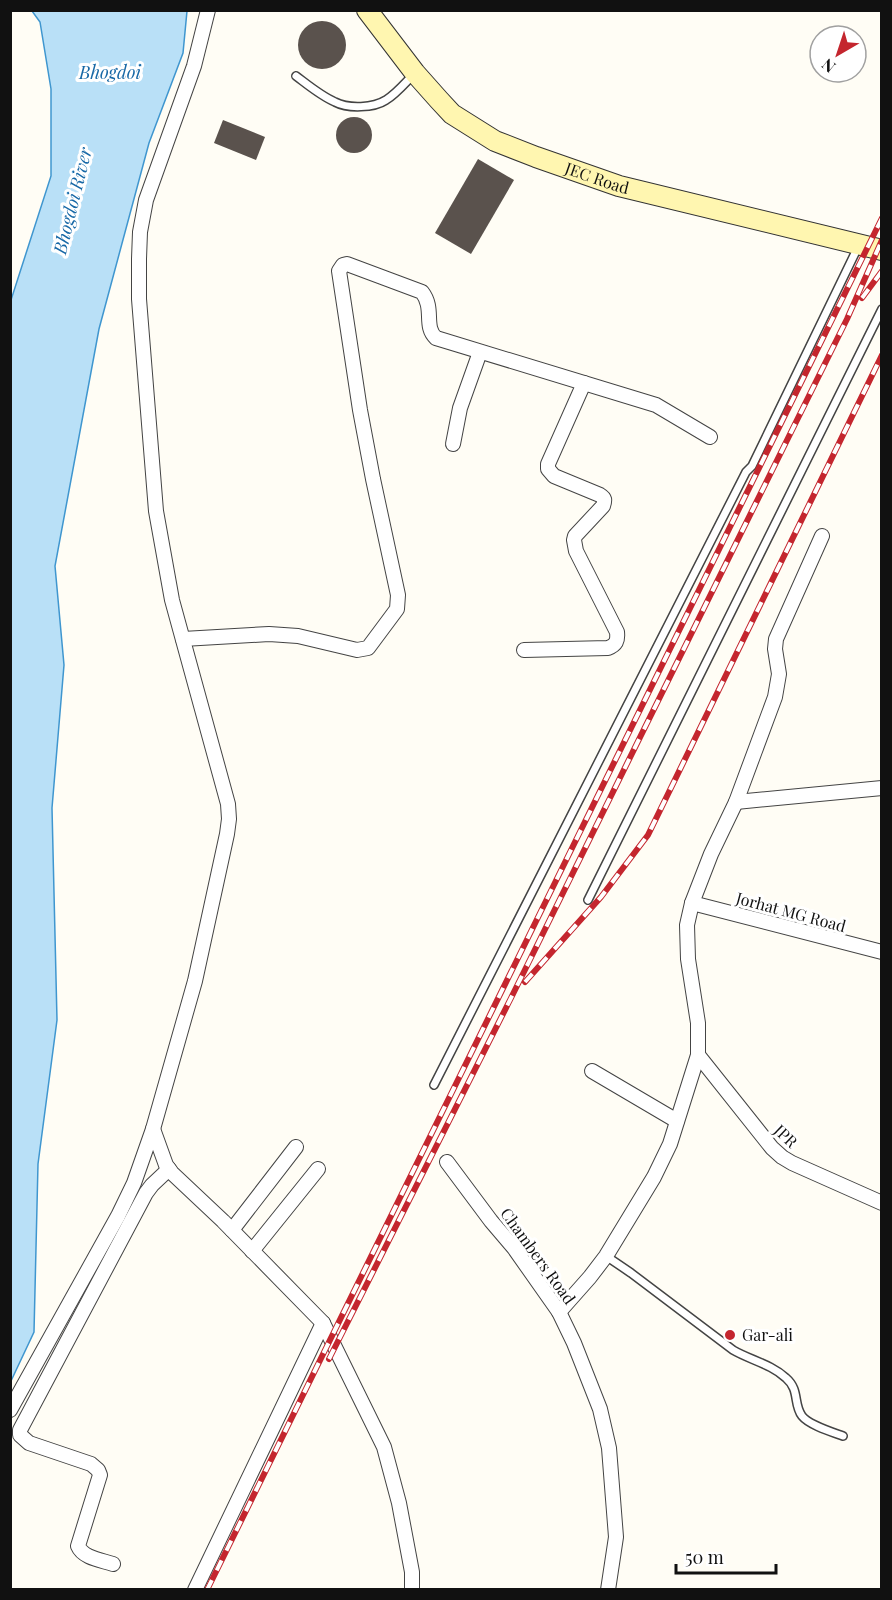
<svg xmlns="http://www.w3.org/2000/svg" width="892" height="1600" viewBox="0 0 892 1600" font-family="'Playfair Display',serif">
<style>
.water{fill:#b9e0f7;stroke:#3f96cf;stroke-width:1.5}
.building{fill:#5a524d}
.lines{fill:none;stroke-linecap:round;stroke-linejoin:round}
.lane-casing{stroke:#444;stroke-width:10}
.street-casing{stroke:#444;stroke-width:16}
.secondary-casing{stroke:#333;stroke-width:22}
.lane{stroke:#fff;stroke-width:7}
.street{stroke:#fff;stroke-width:14}
.secondary{stroke:#fff6b0;stroke-width:20}
.rail-casing{stroke:#c4262e;stroke-width:6}
.rail{stroke:#fff;stroke-width:4;stroke-dasharray:11;stroke-linecap:butt}
.poi-dot{fill:#c4262e;stroke:#fff;stroke-width:2}
.labels{text-anchor:middle;stroke-width:6;stroke-linejoin:round;paint-order:stroke}
.street-label{font-size:16px;fill:#111;stroke:#fff}
.poi-label{font-size:16px;fill:#111;stroke:#fff;text-anchor:start}
.water-label{font-size:18px;font-style:italic;fill:#1768a6;stroke:#fff}
</style>
<rect width="100%" height="100%" fill="#fffdf5"/>
<path class="water" d="M32,11H187L183,53L149,143L99,329L55,566L64,665L52,808L57,1020L38,1164L34,1332L11,1381L10,303L51,176V89L40,22Z"/>
<g class="building">
<circle cx="322" cy="45" r="24"/>
<circle cx="354" cy="135" r="18"/>
<path d="M223,120L265,137L256,160L214,143Z"/>
<path d="M478,159L514,180L471,254L435,233Z"/>
</g>
<g class="lines">
<defs>
<g id="lane">
<path d="M296,76C308,85 321,96 335,102C348,109 374,108 386,100C396,94 405,83 413,75"/>
<path d="M588,900L882,309"/>
<path d="M434,1085L746,472L752,466L858,247"/>
<path d="M606,1256L631,1273L733,1350C750,1360 771,1364 786,1378C800,1390 793,1404 802,1416C809,1425 832,1432 843,1436"/>
</g>
<g id="street">
<path d="M453,444L460,408L480,352"/>
<path d="M183,639L269,634L298,636L357,650L368,648L397,609L398,595L373,479L360,410L339,271L343,265L347,264L422,292C435,309 423,326 436,338L656,405L710,437"/>
<path d="M524,650L608,648C616,645 618,641 617,632L576,551L574,540L575,536L603,506C605,500 605,498 600,495L554,476L548,469V464L584,383"/>
<path d="M736,802L882,788"/>
<path d="M692,903L882,952"/>
<path d="M698,1055L772,1148L782,1157L792,1163L882,1203"/>
<path d="M592,1071L677,1121"/>
<path d="M153,1129L166,1165L172,1173L223,1221L323,1323L384,1447L399,1503L412,1572V1590"/>
<path d="M447,1162L491,1221L514,1248L559,1312L574,1343L600,1409L609,1448L616,1537L608,1590"/>
<path d="M232,1230L296,1147"/>
<path d="M252,1251L318,1169"/>
<path d="M559,1312L590,1277L606,1256L654,1177L670,1144L698,1055V1023L688,959L687,925L692,903L711,854L736,802L775,697L779,674L775,649L776,639L822,536"/>
<path d="M10,1410L118,1216L134,1183L153,1129L195,981L227,834L229,819L228,804L172,600L156,511L139,299V259L140,232L146,200L194,66L208,10"/>
<path d="M113,1564C101,1560 83,1558 78,1546L100,1475L98,1470L91,1464L29,1443L20,1435V1430L146,1193L152,1185L169,1169"/>
<path d="M195,1590L323,1323"/>
</g>
<g id="secondary">
<path id="s1" d="M367,10L415,73L439,100L452,114L495,141L536,157L619,186L882,250"/>
</g>
</defs>
<use href="#lane" class="lane-casing"/>
<use href="#street" class="street-casing"/>
<use href="#secondary" class="secondary-casing"/>
<use href="#lane" class="lane"/>
<use href="#street" class="street"/>
<use href="#secondary" class="secondary"/>
<defs>
<g id="rail">
<path d="M862,298L882,271"/>
<path d="M525,982L601,897L648,835L882,355"/>
<path d="M329,1359L511,998L847,319L882,240"/>
<path d="M207,1590L882,218"/>
</g>
</defs>
<use href="#rail" class="rail-casing"/>
<use href="#rail" class="rail"/>
</g>
<circle class="poi-dot" cx="730" cy="1335" r="6"/>
<g class="labels">
<g class="street-label">
<text dy="6" stroke="none"><textPath href="#s1" startOffset="294">JEC Road</textPath></text>
<text transform="translate(791 912) rotate(15)" y="6">Jorhat MG Road</text>
<text transform="translate(786 1136) rotate(44)" y="6">JPR</text>
<text transform="translate(538 1256) rotate(54)" y="6">Chambers Road</text>
</g>
<g class="poi-label">
<text x="742" y="1341">Gar-ali</text>
</g>
<g class="water-label">
<text x="110" y="79">Bhogdoi</text>
<text transform="translate(73 201) rotate(-76)" y="6">Bhogdoi River</text>
</g>
</g>
<rect width="892" height="1600" fill="none" stroke="#111111" stroke-width="24"/>
<g transform="translate(838 54) rotate(219)"><circle r="28" fill="#ffffff" stroke="#a0a0a0" stroke-width="1.5"/>
<path d="M0-4.5L10 22L0 15L-10 22Z" fill="#c4262e"/>
<text y="-9" font-size="16" font-weight="bold" text-anchor="middle" fill="#111111">N</text>
</g>
<path d="M676 1564v9h100v-9" fill="none" stroke="#111111" stroke-width="3"/>
<text x="685" y="1564" font-size="18" fill="#111111" stroke="#ffffff" stroke-width="4.5" paint-order="stroke">50 m</text>
</svg>
